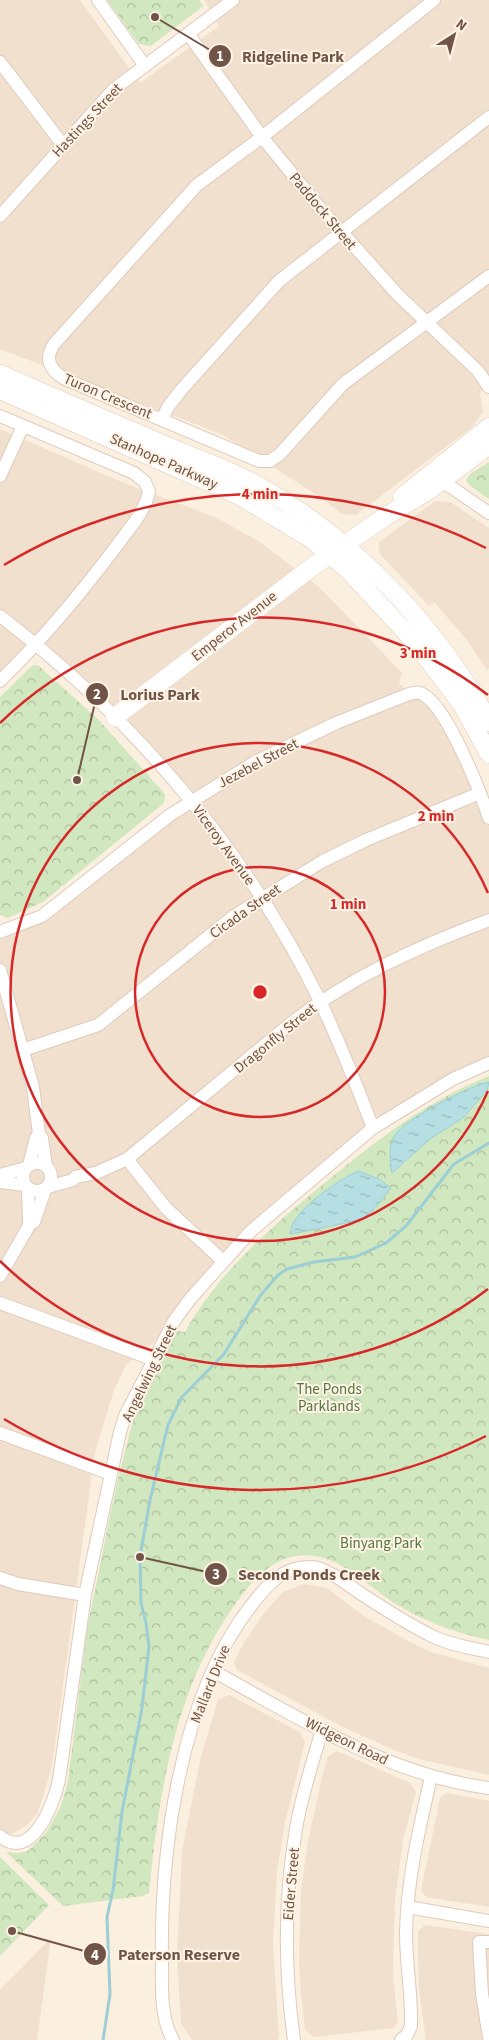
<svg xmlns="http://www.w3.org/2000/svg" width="489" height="2040" viewBox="0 0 489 2040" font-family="'Source Sans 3',sans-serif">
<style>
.residential{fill:#f2e0ce}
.park{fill:url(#park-crowns)}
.water{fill:url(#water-ripples);stroke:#9ccfd5}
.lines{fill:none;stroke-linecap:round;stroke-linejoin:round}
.stream{stroke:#9ccfd5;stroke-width:3}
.street-casing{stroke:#decbbc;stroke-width:14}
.secondary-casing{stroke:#e5cdbc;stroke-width:19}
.street{stroke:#fff;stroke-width:12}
.secondary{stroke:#fff;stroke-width:18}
.ring{fill:none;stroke:#d62828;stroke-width:2.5}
.labels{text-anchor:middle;stroke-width:4;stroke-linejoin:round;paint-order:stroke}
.street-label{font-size:15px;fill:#705448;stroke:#fef3e5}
.park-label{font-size:15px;fill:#547641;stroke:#fef3e5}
.centre{fill:#d62828;stroke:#fef3e5;stroke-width:2.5}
.ring-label{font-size:15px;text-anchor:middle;font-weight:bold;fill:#d62828;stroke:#fef3e5;stroke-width:4;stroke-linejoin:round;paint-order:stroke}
.leader{fill:none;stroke:#705448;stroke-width:2}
.callout-dot{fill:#705448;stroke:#fef3e5;stroke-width:2}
.mark-label{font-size:15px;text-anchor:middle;font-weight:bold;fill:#fff}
.callout-label{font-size:16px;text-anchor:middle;font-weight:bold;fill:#705448;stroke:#fef3e5;stroke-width:4;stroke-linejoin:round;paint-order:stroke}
</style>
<defs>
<pattern id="park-crowns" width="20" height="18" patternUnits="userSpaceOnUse" patternTransform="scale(1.25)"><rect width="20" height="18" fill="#d1e7bf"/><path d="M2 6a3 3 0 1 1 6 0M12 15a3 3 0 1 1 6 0" fill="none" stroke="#aebe9d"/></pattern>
<pattern id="water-ripples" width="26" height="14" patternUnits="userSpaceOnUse" patternTransform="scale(1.25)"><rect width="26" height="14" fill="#b5dfe3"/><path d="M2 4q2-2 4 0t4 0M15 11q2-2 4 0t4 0" fill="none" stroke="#98b7ba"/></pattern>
</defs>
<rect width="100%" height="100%" fill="#fbefdf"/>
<g class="residential">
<path d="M0,0H80L140,83L219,26L204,0H489V379L480,394L483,412L472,427L356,515L342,514L317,495L221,434L0,349Z"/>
<path d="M0,429L124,483L215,517L260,542L319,587L354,623L402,673L399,683L409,693L430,700L489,818V1063L392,1115L265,1219L169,1330L126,1365L114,1390L95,1452L52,1766L43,1797L37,1814L28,1824L0,1841V932L26,924L191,801L36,644L0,681Z"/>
<path d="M435,501L450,502L489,528V668L487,670L467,640L434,602L429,606L379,553V542Z"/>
<path d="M304,1584L327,1588L364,1616L408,1641L431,1652L489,1668V1775L419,1759L394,1750L343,1727L237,1670L234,1662L244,1643L264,1613L283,1592Z"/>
<path d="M229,1695L300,1732L305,1742L285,1823L277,1871L273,1945L279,2038L276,2040H192L181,2023L177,1958L182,1851L201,1756L218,1700Z"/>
<path d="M337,1751L410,1783L416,1792L403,1840L395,1900L393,1975L398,2022L394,2028L314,2037L305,2030L301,1993L299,1960L301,1890L308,1841L322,1777L328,1756Z"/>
<path d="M447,1793L489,1801V1907L426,1897L421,1890L440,1798Z"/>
<path d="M425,1925L489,1934V2040H426L419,1989L418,1954V1931Z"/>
<path d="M51,1938L37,2040H0V1990Z"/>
</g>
<g class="park">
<path d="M107,0H199L203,6L151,46L139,44Z"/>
<path d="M489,462V499L469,485L466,480L470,474Z"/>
<path d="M33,665L39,666L98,719L165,794L164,803L43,902L8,918L0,915V697Z"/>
<path d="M489,1076V1640C456,1633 423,1621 394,1603C371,1588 348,1564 320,1557C284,1549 259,1571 239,1599C176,1683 159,1790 149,1893L143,1896L63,1906L6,1852L18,1853L28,1851L46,1833L61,1806L68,1781L87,1629L116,1487L134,1416L177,1331L185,1332C218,1273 269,1229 321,1186C373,1143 426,1101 489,1076Z"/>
<path d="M0,1857L49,1905L0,1956Z"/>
</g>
<g class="water">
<path d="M489,1082L487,1090L463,1118L431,1138L392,1173C390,1160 388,1146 395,1135C406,1118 469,1086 489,1082Z"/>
<path d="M359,1171L379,1179L391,1188L376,1207L361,1220L291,1234C286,1215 343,1176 359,1171Z"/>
</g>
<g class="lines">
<path class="stream" d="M103,2040L110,1994L107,1917L113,1890L122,1812L142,1708L149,1646L146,1623L141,1603L140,1557L150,1500L168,1425L182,1397L224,1354L260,1296L278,1275L287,1269L314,1262L355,1257L386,1243L406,1226L454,1164L489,1143"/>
<defs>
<g id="street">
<path d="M98,0L145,66"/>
<path d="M434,0L262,137L197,185L54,344C44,359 50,371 65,379L259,461H270L280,454L343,384L489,276"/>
<path d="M189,35L262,137L320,208L398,295L478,371L489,387"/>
<path d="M0,62L63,145"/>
<path d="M0,216L114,89L233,0"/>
<path d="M0,416L134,473L145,482L149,491C146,510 129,529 118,544C82,592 43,639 0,681"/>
<path d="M162,419L168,407L182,389L279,281L489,117"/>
<path d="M0,476L23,426"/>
<path d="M442,481L489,513"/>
<path d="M0,616C134,719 247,851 321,1003C340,1044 357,1086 373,1128"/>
<path d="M0,932L42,916L170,815L255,762L336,723L409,694C415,692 420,692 424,695C448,709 480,791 489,818"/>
<path d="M0,970L33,1087L39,1134L42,1138L46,1166"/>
<path d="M23,1050L98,1025L234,916L323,861L366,840L480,793"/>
<path d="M127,1159L166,1208L223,1261"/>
<circle cx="37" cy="1177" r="14"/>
<path d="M29,1165L36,1138L39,1134"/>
<path d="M0,1175L26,1168"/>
<path d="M0,1182L25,1185"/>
<path d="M48,1187L73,1180L75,1177L96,1173L127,1159L291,1023C351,977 419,946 489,920"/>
<path d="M28,1189L29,1222"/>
<path d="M0,1276L30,1224L34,1222L45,1190"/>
<path d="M0,1303L155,1360"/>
<path d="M0,1433L111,1474"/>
<path d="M0,1578L18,1584L85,1595"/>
<path d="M213,1671C301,1719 388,1775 489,1788"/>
<path d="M0,1836C32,1863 54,1803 59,1780L85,1595L120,1432L125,1416L174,1321L191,1298L251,1231L373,1128L453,1079L489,1063"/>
<path d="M408,1907L489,1921"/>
<path d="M489,1942H479L482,1994L489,2037"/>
<path d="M173,2040C160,2017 162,1988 162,1962C160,1850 180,1698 250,1607C262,1592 275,1574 295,1569C303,1567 313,1566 321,1569C337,1575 349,1586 363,1595C386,1610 409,1625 434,1637C451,1645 471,1648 489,1652"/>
<path d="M294,2040C284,1968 284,1895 297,1823C303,1791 313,1761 322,1730"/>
<path d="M401,2040L407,2035L411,2026C412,1995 406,1964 406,1933C407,1880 419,1829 431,1777"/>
</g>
<g id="secondary">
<path d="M0,374C57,399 113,423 170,447C199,460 230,470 257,485C354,539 436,625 489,722"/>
<path d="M0,390L240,496L310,538L349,571L414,641L461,703L489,754"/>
<path d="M402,497L489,427"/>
<path d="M115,717L312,567L386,516L428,491L489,445"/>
</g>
</defs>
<use href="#street" class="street-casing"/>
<use href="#secondary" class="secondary-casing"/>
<use href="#street" class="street"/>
<use href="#secondary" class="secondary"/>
</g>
<g class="ring">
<circle cx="260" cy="992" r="125"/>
<path d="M488 1091A249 249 0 1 1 488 893"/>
<path d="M488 1289A374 374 0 0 1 0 1261M0 723A374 374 0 0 1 488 695"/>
<path d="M486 1436A498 498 0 0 1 4 1419M4 565A498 498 0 0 1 486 548"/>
</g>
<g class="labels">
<g class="street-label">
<text transform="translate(87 120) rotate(-47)" y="5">Hastings Street</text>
<text transform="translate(323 211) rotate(50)" y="5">Paddock Street</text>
<text transform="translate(108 396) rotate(23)" y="5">Turon Crescent</text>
<text transform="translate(164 461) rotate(24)" y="5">Stanhope Parkway</text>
<text transform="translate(234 626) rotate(-38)" y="5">Emperor Avenue</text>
<text transform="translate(258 763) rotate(-28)" y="5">Jezebel Street</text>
<text transform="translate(224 845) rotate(54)" y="5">Viceroy Avenue</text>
<text transform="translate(245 911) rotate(-35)" y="5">Cicada Street</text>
<text transform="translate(275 1038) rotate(-39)" y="5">Dragonfly Street</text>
<text transform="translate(149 1373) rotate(-64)" y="5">Angelwing Street</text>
<text transform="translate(210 1684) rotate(-68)" y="5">Mallard Drive</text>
<text transform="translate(347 1741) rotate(26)" y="5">Widgeon Road</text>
<text transform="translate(291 1884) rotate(-85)" y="5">Eider Street</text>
</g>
<g class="park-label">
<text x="329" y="1394">The Ponds<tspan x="329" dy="17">Parklands</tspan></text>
<text x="381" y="1548">Binyang Park</text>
</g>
</g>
<circle cx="260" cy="992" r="8" class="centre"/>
<g class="ring-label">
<text x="260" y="499">4 min</text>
<text x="418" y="658">3 min</text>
<text x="436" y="821">2 min</text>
<text x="348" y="909">1 min</text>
</g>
<path class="leader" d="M155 17L220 56M77 780L97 694M140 1557L216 1574M12 1931L95 1954"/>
<g class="callout-dot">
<circle cx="155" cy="17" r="5"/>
<circle cx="77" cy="780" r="5"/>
<circle cx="140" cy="1557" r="5"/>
<circle cx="12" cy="1931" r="5"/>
<circle cx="220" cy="56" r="12"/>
<circle cx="97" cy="694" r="12"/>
<circle cx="216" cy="1574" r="12"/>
<circle cx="95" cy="1954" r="12"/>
</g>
<g class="mark-label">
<text x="220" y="61">1</text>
<text x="97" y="699">2</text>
<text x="216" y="1579">3</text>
<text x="95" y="1960">4</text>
</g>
<g class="callout-label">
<text x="293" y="62">Ridgeline Park</text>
<text x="160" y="700">Lorius Park</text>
<text x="309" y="1580">Second Ponds Creek</text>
<text x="179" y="1960">Paterson Reserve</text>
</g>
<g transform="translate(454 35) rotate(36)" stroke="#fef3e5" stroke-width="4" paint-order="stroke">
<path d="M0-4L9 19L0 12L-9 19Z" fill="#705448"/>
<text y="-8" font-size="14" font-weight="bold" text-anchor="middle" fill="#705448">N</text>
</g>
</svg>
